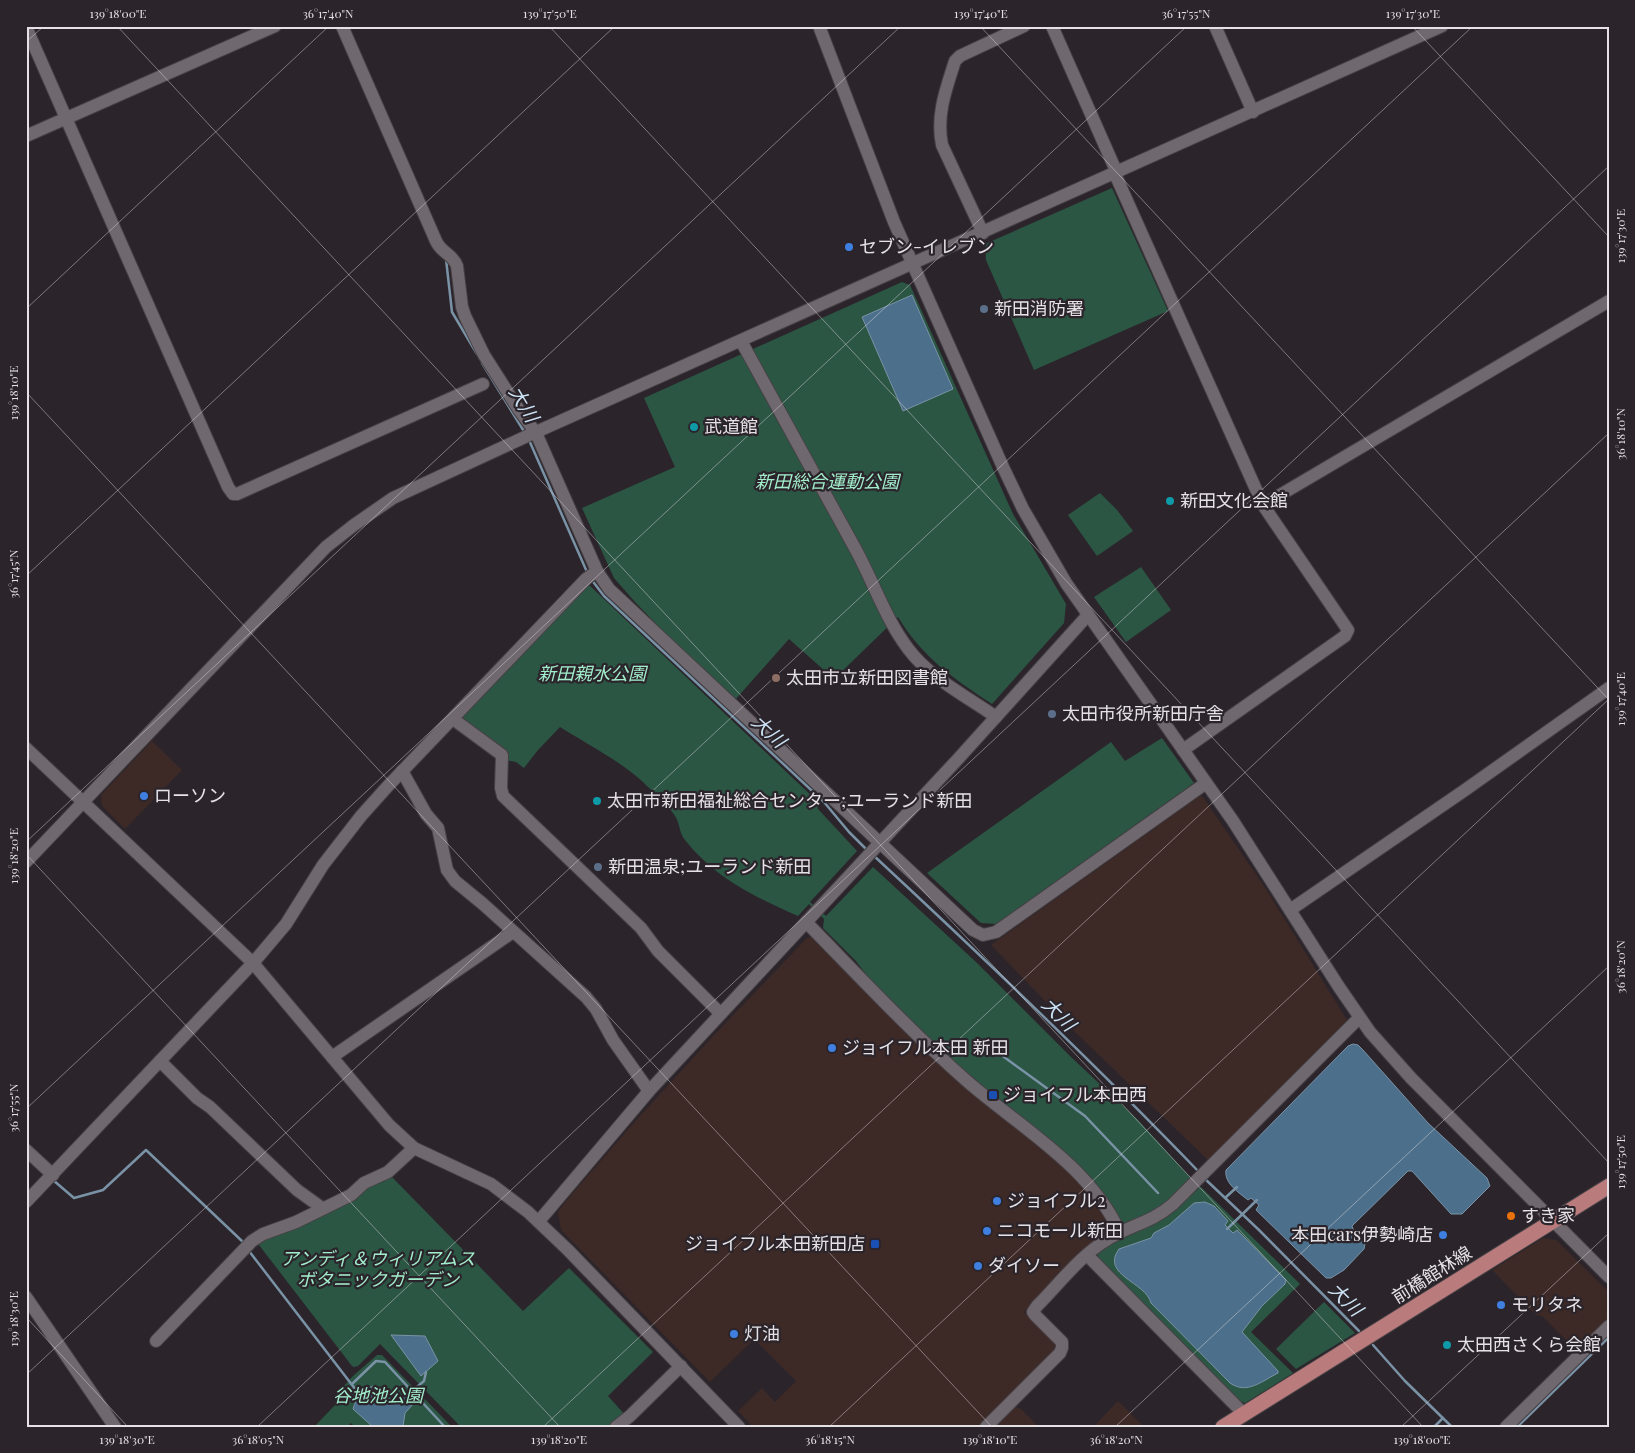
<svg xmlns="http://www.w3.org/2000/svg" width="1635" height="1453" viewBox="0 0 1635 1453" font-family="'Playfair Display','Noto Sans JP',serif">
<style>
.commercial{fill:#3d2926}
.green{fill:#2b5644}
.water{fill:#4c708b;stroke:#7a92a6}
.lines{fill:none;stroke-linecap:round;stroke-linejoin:round}
.stream{stroke:#7a92a6;stroke-width:2.5}
.minor-casing{stroke:#464145;stroke-width:14}
.major-casing{stroke:#464145;stroke-width:17}
.minor{stroke:#6f686f;stroke-width:12}
.major{stroke:#ba7b7c;stroke-width:15}
.ticks{fill:none;stroke:#e5e1e5;stroke-width:1;stroke-opacity:0.45}
.shop-dot{fill:#3f7fe0;stroke:#2b252b;stroke-width:2}
.service-dot{fill:#5c6f8a;stroke:#2b252b;stroke-width:2}
.culture-dot{fill:#0f9aa8;stroke:#2b252b;stroke-width:2}
.education-dot{fill:#8d6e63;stroke:#2b252b;stroke-width:2}
.transit-dot{fill:#1a4fb4;stroke:#2b252b;stroke-width:2}
.food-dot{fill:#e8710a;stroke:#2b252b;stroke-width:2}
.labels{text-anchor:middle;stroke-width:4.5;stroke-linejoin:round;paint-order:stroke}
.poi-label{font-size:18px;fill:#e5e1e5;stroke:#2b252b;text-anchor:start}
.park-label{font-size:18px;font-style:italic;fill:#a1edcb;stroke:#2b252b}
.street-label{font-size:18px;fill:#e5e1e5;stroke:#2b252b}
.water-label{font-size:19px;font-style:italic;fill:#cce3f6;stroke:#2b252b}
.neatline{fill:none;stroke:#e5e1e5;stroke-width:2}
.ticks-label{font-size:12px;text-anchor:middle;fill:#e5e1e5}
</style>
<rect width="100%" height="100%" fill="#2b252b"/>
<g class="commercial">
<path d="M152,741L182,770L125,829L102,806L101,795Z"/>
<path d="M1200,796L1203,797L1266,889L1347,1020L1208,1160L1076,1033L991,945Z"/>
<path d="M812,937L1016,1126L1068,1170L1091,1194L1112,1225L1109,1233L1086,1249L1024,1312L1056,1343V1350L979,1427H753L738,1411L762,1388L775,1402L796,1381L754,1339L710,1382L561,1230L558,1212L566,1201L630,1127L713,1036L807,938Z"/>
<path d="M1543,1238L1556,1240L1609,1292V1320L1577,1351L1542,1316L1536,1315L1492,1270Z"/>
<path d="M1118,1401L1144,1427H1093Z"/>
<path d="M1014,1406L1021,1409L1039,1427H994Z"/>
</g>
<g class="green">
<path d="M1112,188L1168,311L1034,370L986,260L985,244Z"/>
<path d="M902,282L910,285L1013,514L1066,604L1064,623L992,704C954,679 922,657 898,617L834,679L789,639L734,701L693,662L635,602L614,578L582,508L675,467L644,398Z"/>
<path d="M1100,493L1117,510L1133,531L1097,556L1068,515Z"/>
<path d="M1141,567L1171,610L1126,642L1094,597Z"/>
<path d="M587,583L816,800L818,809L857,851L810,902L826,916L873,867L976,962L1071,1057L1137,1119L1200,1188L1201,1187L1300,1284L1251,1332L1293,1373L1245,1403L1238,1400L1097,1257C1103,1240 1143,1231 1158,1222C1173,1213 1185,1200 1198,1189L1190,1180L1164,1206L1151,1214L1125,1224L1121,1222L1084,1171L1072,1159L1001,1102L938,1047L869,978L855,960L823,928L824,919L809,904L798,916C755,897 715,878 685,840C679,833 680,823 675,816C669,806 652,791 643,782C622,762 585,743 560,727L538,750L524,768L516,762L506,760L462,722V715Z"/>
<path d="M1162,738L1194,783L996,924L981,923L927,873L1111,742L1125,761Z"/>
<path d="M390,1175L523,1311L569,1268L653,1352L608,1396L625,1415L610,1427H461L380,1344L358,1366L354,1367L352,1366L259,1245V1240Z"/>
<path d="M1324,1302L1355,1333L1296,1369L1276,1349Z"/>
<path d="M377,1355H382L452,1427H355L351,1423L347,1427H314L337,1403L335,1396L353,1376Z"/>
</g>
<g class="water">
<path d="M912,295L953,389L903,411L862,317Z"/>
<path d="M1353,1044L1358,1045L1363,1050L1428,1123L1487,1178L1490,1186L1462,1214H1451L1412,1171H1408L1352,1226L1353,1229L1365,1244L1364,1249L1344,1270L1331,1278H1326L1256,1210L1259,1205L1251,1198L1248,1200C1238,1192 1224,1183 1226,1170L1348,1046Z"/>
<path d="M1205,1202L1214,1206L1228,1221L1225,1225L1233,1233L1237,1230L1286,1280L1285,1284L1262,1306L1242,1332L1278,1371V1373C1262,1381 1247,1395 1230,1383L1151,1303C1146,1282 1100,1275 1119,1249L1151,1238L1154,1233L1169,1225L1194,1203Z"/>
<path d="M391,1335L425,1336L438,1361L421,1376Z"/>
<path d="M373,1386L394,1403L405,1396L414,1403L405,1413L403,1427H373L353,1409C357,1396 361,1391 373,1386Z"/>
</g>
<g class="lines">
<g class="stream">
<path d="M446,259L452,312L477,354"/>
<path d="M482,363L525,433"/>
<path d="M529,440L587,572"/>
<path d="M591,579L604,596L824,802L849,832L867,850"/>
<path d="M873,855C984,958 1094,1063 1199,1172"/>
<path d="M997,1046L1004,1057L1085,1116L1158,1193"/>
<path d="M1204,1178L1259,1230L1359,1331"/>
<path d="M53,1180L74,1198L103,1190L146,1150L243,1242"/>
<path d="M1225,1198L1237,1187"/>
<path d="M1227,1229L1257,1200"/>
<path d="M249,1251L359,1394"/>
<path d="M1373,1345L1405,1381L1452,1427"/>
<path d="M352,1384L376,1361L385,1362L445,1427"/>
<path d="M412,1391L424,1381L426,1372"/>
<path d="M1434,1427L1443,1418"/>
<path d="M1517,1427L1609,1337"/>
</g>
<defs>
<g id="minor">
<path d="M342,26L436,241C442,254 452,253 457,266L462,307L465,316L484,355L519,410L536,433L597,571L609,589L973,930L983,935L996,932L1206,783"/>
<path d="M819,26L894,222L1003,467L1023,509L1066,583L1233,821L1339,987L1370,1032L1411,1078L1609,1277"/>
<path d="M1052,26L1117,173"/>
<path d="M1215,26L1253,112"/>
<path d="M26,27L228,487L233,494H237L483,384"/>
<path d="M26,136L275,26"/>
<path d="M1115,174L1263,505L1348,630L1345,636L1183,750"/>
<path d="M983,233L942,145C936,115 946,89 955,61L960,56L1024,26"/>
<path d="M741,341C779,411 818,480 856,550C875,585 888,626 914,656C936,681 969,698 996,717"/>
<path d="M1263,505L1609,301"/>
<path d="M453,719L502,755L501,788L503,796L641,928L658,951L720,1013"/>
<path d="M26,748L253,963L389,1125L414,1148L491,1184L528,1212L568,1250L739,1427"/>
<path d="M402,771L426,814L438,828L447,870L455,881L483,904L586,997L596,1009L613,1040L649,1091"/>
<path d="M26,862L326,547L354,525L393,498L525,437L1442,26"/>
<path d="M1290,910L1465,790L1609,688"/>
<path d="M806,922C859,976 911,1032 968,1082C1021,1128 1090,1166 1120,1233"/>
<path d="M332,1057L513,932"/>
<path d="M160,1061L197,1098L210,1107L297,1190L322,1208"/>
<path d="M26,1150L53,1175"/>
<path d="M26,1202L253,963L286,924L323,865L361,816L387,787L586,579L597,571"/>
<path d="M539,1221L649,1091L958,759L1088,615"/>
<path d="M1087,1255L1244,1414"/>
<path d="M26,1297L115,1427"/>
<path d="M156,1341L252,1241L263,1234L296,1222L351,1195L364,1183L388,1172L414,1148"/>
<path d="M616,1427L630,1416L681,1366"/>
<path d="M986,1427L1060,1353L1062,1348V1342L1035,1315L1033,1312L1037,1306C1059,1284 1079,1257 1105,1241C1128,1225 1150,1224 1173,1204L1359,1018"/>
<path d="M1506,1427L1609,1326"/>
</g>
<path id="major" d="M1223,1427L1609,1186"/>
</defs>
<use href="#minor" class="minor-casing"/>
<use href="#major" class="major-casing"/>
<use href="#minor" class="minor"/>
<use href="#major" class="major"/>
</g>
<path class="ticks" d="M117,26L1423,1427M549,26L1609,1163M980,26L1609,700M1412,26L1609,237M26,42L44,26M26,309L329,26M26,392L992,1427M26,576L615,26M26,842L901,26M26,854L560,1427M26,1109L1187,26M26,1317L128,1427M26,1375L1473,26M257,1427L1609,166M543,1427L1609,433M829,1427L1609,699M1115,1427L1609,966M1401,1427L1609,1233"/>
<g class="shop-dot">
<circle cx="849" cy="247" r="5"/>
<circle cx="144" cy="796" r="5"/>
<circle cx="832" cy="1048" r="5"/>
<circle cx="997" cy="1201" r="5"/>
<circle cx="987" cy="1231" r="5"/>
<circle cx="1443" cy="1235" r="5"/>
<circle cx="978" cy="1266" r="5"/>
<circle cx="1501" cy="1305" r="5"/>
<circle cx="734" cy="1334" r="5"/>
</g>
<g class="service-dot">
<circle cx="984" cy="309" r="5"/>
<circle cx="1052" cy="714" r="5"/>
<circle cx="598" cy="867" r="5"/>
</g>
<g class="culture-dot">
<circle cx="694" cy="427" r="5"/>
<circle cx="1170" cy="501" r="5"/>
<circle cx="597" cy="801" r="5"/>
<circle cx="1447" cy="1345" r="5"/>
</g>
<circle class="education-dot" cx="776" cy="678" r="5"/>
<g class="transit-dot">
<rect x="988" y="1090" width="10" height="10" rx="2.5"/>
<rect x="870" y="1239" width="10" height="10" rx="2.5"/>
</g>
<circle class="food-dot" cx="1511" cy="1216" r="5"/>
<g class="labels">
<g class="poi-label">
<text x="859" y="253">セブン-イレブン</text>
<text x="994" y="315">新田消防署</text>
<text x="704" y="433">武道館</text>
<text x="1180" y="507">新田文化会館</text>
<text x="786" y="684">太田市立新田図書館</text>
<text x="1062" y="720">太田市役所新田庁舎</text>
<text x="154" y="802">ローソン</text>
<text x="607" y="807">太田市新田福祉総合センター;ユーランド新田</text>
<text x="608" y="873">新田温泉;ユーランド新田</text>
<text x="842" y="1054">ジョイフル本田 新田</text>
<text x="1003" y="1101">ジョイフル本田西</text>
<text x="1007" y="1207">ジョイフル2</text>
<text x="1521" y="1222">すき家</text>
<text x="997" y="1237">ニコモール新田</text>
<text x="1433" y="1241" text-anchor="end">本田cars伊勢崎店</text>
<text x="865" y="1250" text-anchor="end">ジョイフル本田新田店</text>
<text x="988" y="1272">ダイソー</text>
<text x="1511" y="1311">モリタネ</text>
<text x="744" y="1340">灯油</text>
<text x="1457" y="1351">太田西さくら会館</text>
</g>
<g class="park-label">
<text x="827" y="488">新田総合運動公園</text>
<text x="592" y="680">新田親水公園</text>
<text x="378" y="1265">アンディ＆ウィリアムス<tspan x="378" dy="21">ボタニックガーデン</tspan></text>
<text x="378" y="1402">谷地池公園</text>
</g>
<g class="street-label">
<text transform="translate(1432 1275) rotate(-32)" y="6">前橋館林線</text>
</g>
<g class="water-label">
<text transform="translate(524 404) rotate(59)" y="7">大川</text>
<text transform="translate(769 731) rotate(43)" y="7">大川</text>
<text transform="translate(1059 1014) rotate(45)" y="7">大川</text>
<text transform="translate(1346 1299) rotate(45)" y="7">大川</text>
</g>
</g>
<rect width="1635" height="1453" fill="none" stroke="#2b252b" stroke-width="55"/>
<rect x="28" y="28" width="1580" height="1398" class="neatline"/>
<g class="ticks-label">
<text x="118" y="18">139°18'00"E</text>
<text x="328" y="18">36°17'40"N</text>
<text x="550" y="18">139°17'50"E</text>
<text x="981" y="18">139°17'40"E</text>
<text x="1186" y="18">36°17'55"N</text>
<text x="1413" y="18">139°17'30"E</text>
<text transform="translate(1621 236) rotate(-90)" y="4">139°17'30"E</text>
<text transform="translate(14 393) rotate(-90)" y="4">139°18'10"E</text>
<text transform="translate(1621 434) rotate(-90)" y="4">36°18'10"N</text>
<text transform="translate(14 574) rotate(-90)" y="4">36°17'45"N</text>
<text transform="translate(1621 699) rotate(-90)" y="4">139°17'40"E</text>
<text transform="translate(14 856) rotate(-90)" y="4">139°18'20"E</text>
<text transform="translate(1621 967) rotate(-90)" y="4">36°18'20"N</text>
<text transform="translate(14 1108) rotate(-90)" y="4">36°17'55"N</text>
<text transform="translate(1621 1162) rotate(-90)" y="4">139°17'50"E</text>
<text transform="translate(14 1319) rotate(-90)" y="4">139°18'30"E</text>
<text x="127" y="1444">139°18'30"E</text>
<text x="258" y="1444">36°18'05"N</text>
<text x="559" y="1444">139°18'20"E</text>
<text x="830" y="1444">36°18'15"N</text>
<text x="990" y="1444">139°18'10"E</text>
<text x="1116" y="1444">36°18'20"N</text>
<text x="1422" y="1444">139°18'00"E</text>
</g>
</svg>
